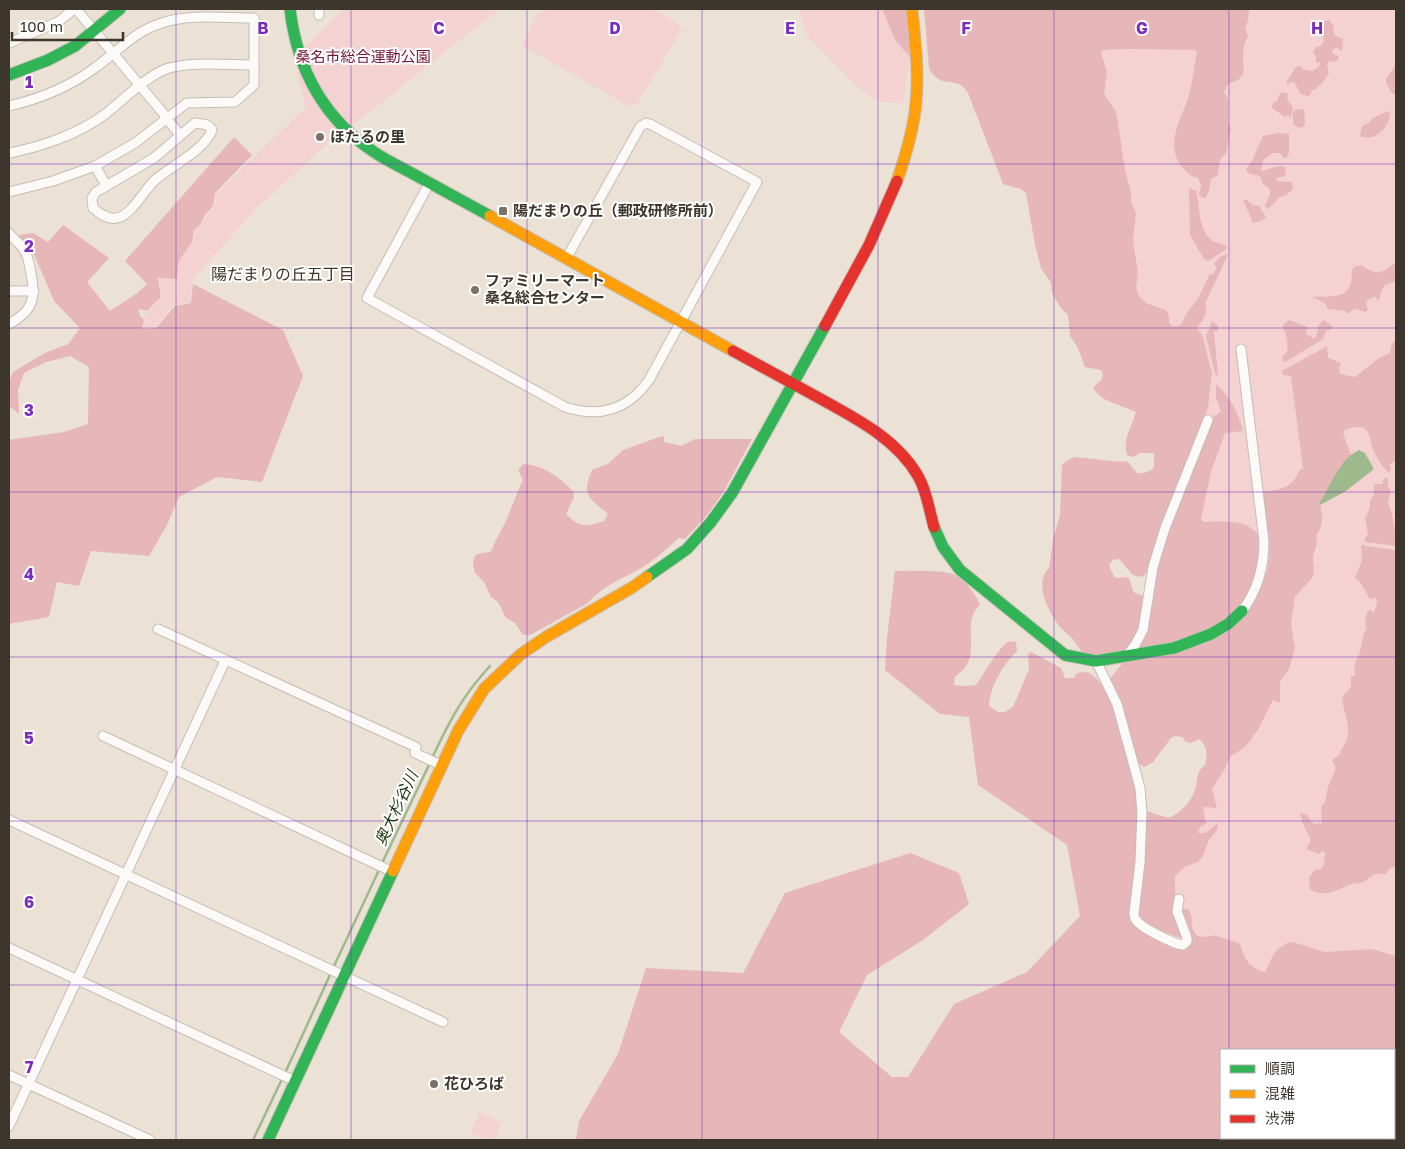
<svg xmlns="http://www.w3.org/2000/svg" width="1405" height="1149" viewBox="0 0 1405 1149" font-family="'Golos Text','Noto Sans JP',sans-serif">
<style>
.green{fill:#f4d2d2}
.forest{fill:#e6b6b9;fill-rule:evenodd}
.water{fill:#9eb98c}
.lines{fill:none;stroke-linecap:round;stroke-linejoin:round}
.stream{stroke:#9eb98c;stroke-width:2.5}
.street-casing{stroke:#c5beb4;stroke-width:11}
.fast-casing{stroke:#c5beb4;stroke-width:13}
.slow-casing{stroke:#c5beb4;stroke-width:13}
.jam-casing{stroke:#c5beb4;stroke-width:13}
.street{stroke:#fcfaf9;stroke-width:9}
.fast{stroke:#30b455;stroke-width:11}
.slow{stroke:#ff9f0a;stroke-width:11}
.jam{stroke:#e5322d;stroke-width:11}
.grid{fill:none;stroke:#7b2cbf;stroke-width:1;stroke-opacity:0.55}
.poi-dot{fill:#7a7268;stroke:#fff;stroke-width:2}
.labels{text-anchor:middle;stroke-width:4;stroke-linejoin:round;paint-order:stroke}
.park-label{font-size:15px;fill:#721835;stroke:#fff}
.poi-label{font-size:15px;font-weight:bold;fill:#3d362d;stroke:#fff;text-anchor:start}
.neighbourhood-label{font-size:16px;fill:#3d362d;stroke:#fff}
.water-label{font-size:16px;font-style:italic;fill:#1b370d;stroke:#fff}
.grid-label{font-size:16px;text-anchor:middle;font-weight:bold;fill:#7b2cbf;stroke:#fff;stroke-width:4;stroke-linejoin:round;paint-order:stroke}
</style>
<rect width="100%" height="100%" fill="#ebe1d5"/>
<g class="green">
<path d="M344,9H502L472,30L352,126L331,140L258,207L193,279L190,302L173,305L156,327H143L146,320L143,317L162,297L159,279H177L180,261L192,243L195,230L201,225L206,216L214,207L216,194L306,107L297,73L308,63L305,47Z"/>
<path d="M549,9H653L671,19L682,29L637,104L629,106L522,45L538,13Z"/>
<path d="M797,9H882L895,40L910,57L903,103L880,102L858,88L807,36L799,10Z"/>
<path d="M1249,9H1396V956L1375,949L1325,952L1293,942L1287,943L1278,949L1273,955L1265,972C1250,969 1244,958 1240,944C1232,941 1225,938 1217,936C1209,934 1200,941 1194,932C1190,924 1194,916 1188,909L1175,910V876L1185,867L1198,862L1203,856L1209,840L1217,830L1210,829L1205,833L1198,834L1206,818L1202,807H1216L1212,789L1225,769L1230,757L1245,747L1273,700L1280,703V682L1289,669L1295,648L1291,624L1295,597L1311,579L1313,557L1317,550L1316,536L1321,530L1322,511L1263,492L1245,349L1236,348L1260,541C1244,518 1229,522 1204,522L1201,519L1211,472L1225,433L1242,431C1241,413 1228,397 1217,384L1221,411L1212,420L1206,418L1210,396L1212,373L1202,334L1197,329C1201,320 1209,316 1205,305L1228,257L1224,255L1217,259L1214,264L1217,267L1212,275H1210L1197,300L1186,314L1182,323L1178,326H1172L1169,323V316L1160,307L1146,303L1139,296L1136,287L1137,263L1135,258L1136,251L1133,239L1136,213L1131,202V192L1125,170L1115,110L1104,94L1107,72L1101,53L1103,50C1133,48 1163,50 1194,50L1197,52L1192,84L1182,111L1179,163L1187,174L1198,178L1201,185L1200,191L1207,197L1211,179L1219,173L1220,160L1226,153L1231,129L1228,122V99L1224,93L1228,84L1238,80L1245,65L1243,46L1248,36L1245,27L1248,21Z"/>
<path d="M480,1112L502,1123L494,1140H486L470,1132Z"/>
</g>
<g class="forest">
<path d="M882,9H906L910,57L895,40Z"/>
<path d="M924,9H1249L1248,21L1245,27L1248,36C1240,51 1245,60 1243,75L1238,80L1228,84L1224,93L1228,99V122L1231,129L1226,153L1220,160L1218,175L1211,179L1209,191L1205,199L1199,195L1201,185L1198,178C1189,175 1189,175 1183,168C1163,145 1182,118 1189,94C1193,81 1194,66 1197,52L1194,50C1163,50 1133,48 1103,50L1101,53L1107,72L1104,94L1115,110L1117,116L1125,170L1131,192V202L1136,213L1133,239L1138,273L1136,287L1139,296L1146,303L1166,310L1169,316V323L1172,326H1178L1182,323L1186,314L1197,300L1210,274H1213L1217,267L1214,264C1217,259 1222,254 1228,255L1205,304C1209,316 1201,320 1197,329L1202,334L1212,373L1208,408L1161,528L1147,573L1142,577L1133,575L1119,559L1113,560L1109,565L1114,577L1118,578L1128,577C1132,582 1131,592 1137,594C1140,595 1142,595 1145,596C1142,613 1140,647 1120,652C1117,653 1112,653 1109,654C1103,654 1095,657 1090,656C1080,654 1077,643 1071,637C1068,634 1063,631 1060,627C1049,612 1033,584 1049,568L1053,540L1060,515L1062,465L1068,460L1075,457L1121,462L1127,461L1137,473C1144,474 1148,472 1154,468V453H1140L1133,457L1127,455C1122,439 1132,427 1136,412C1121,405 1101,402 1093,388L1102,379L1103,374L1101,370L1085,367L1077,346L1070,336L1068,315L1061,308L1052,293L1051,283L1041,268L1035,245L1026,193L1021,189L1003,184L968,93C956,73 942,92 929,68Z"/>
<path d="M1329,20L1333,25L1334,35L1343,39L1342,51L1336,47L1332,51V53L1339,57L1337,61L1328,62L1327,64L1329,73C1325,80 1319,88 1311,91V94L1307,97L1305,95L1301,94L1294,82L1287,84V81L1296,67L1300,66L1303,69L1312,71L1319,67L1320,63L1316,62V57L1313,52L1316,47L1321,46L1324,41L1321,28L1324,21Z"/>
<path d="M1396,62V94H1393C1378,75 1392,78 1396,62Z"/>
<path d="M1283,92L1288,94L1287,99L1293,108L1291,118L1287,115L1285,117L1271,107L1274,102L1277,101L1280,93Z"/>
<path d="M1297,109L1304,110L1305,124L1303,127L1298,128L1293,124V112Z"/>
<path d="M1388,111L1390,113C1389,128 1376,142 1360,136L1362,126L1369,123L1373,118Z"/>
<path d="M1279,133L1289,134V153L1286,158L1283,157L1280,153H1273L1263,160L1261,171C1269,170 1278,164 1286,167L1285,176L1277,178L1276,181L1292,182L1293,189L1285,196L1280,197L1268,209L1265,206C1266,200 1271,197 1270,189L1263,184L1260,176L1248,173L1246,169L1252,161L1263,136Z"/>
<path d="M234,137L252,155L215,193L213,206L205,215L200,225L194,230L192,242L179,261L177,279L158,278L161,297L147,311L139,309L140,316L144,320L142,329L156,328L175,306L191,303L193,284L283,330L303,376L262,482L217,477L179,497L167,525L149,556L91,551L79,586L57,582L49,617L9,624V440L64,432L88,424L89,367L70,356L46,362L24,373L18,390L19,414L9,406V383L13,372L45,353L68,344L80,328L54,301L33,252L19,235L33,233L48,242L63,225L109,258L87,282L110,311L136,294L147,284L125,261Z"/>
<path d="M1189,188L1196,191C1200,206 1198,225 1209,238C1214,243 1222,243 1227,247L1225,250L1208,261L1204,259L1190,235Z"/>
<path d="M1243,200H1247L1252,205L1259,206L1266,217L1263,220L1253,223Z"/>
<path d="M1396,262V280C1386,287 1381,283 1380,299L1377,300L1376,297C1370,297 1368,299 1366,304L1368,310L1365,312L1354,308L1349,314L1346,311L1328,309L1325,303L1312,297C1326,296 1348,300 1351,282C1353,276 1350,273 1354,267L1361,265C1378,277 1381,273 1396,262Z"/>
<path d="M1289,320L1307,327L1306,334L1313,338L1316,337L1319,325L1324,320L1332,326V329L1326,331L1323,339L1285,362L1283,361L1282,357C1284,355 1286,353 1287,351C1289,345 1286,331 1282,326Z"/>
<path d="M1212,321L1218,326V331H1214L1218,376L1215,373L1206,336Z"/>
<path d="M1396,339V460L1390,464L1391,469L1389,473C1382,467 1377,458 1373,450C1370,443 1371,433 1365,429C1360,425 1351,428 1346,429L1343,433L1351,455L1341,466L1319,503C1324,513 1323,527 1316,536L1317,544L1313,557L1314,573L1311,579L1295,597L1291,624L1295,648L1289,669L1280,682V703L1273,700L1258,730L1245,747L1230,757L1225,769L1212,789L1217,808L1203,807L1206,824L1201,826L1198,833H1205L1218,823L1217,830L1209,840L1203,856L1198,862L1185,867L1175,876V910L1185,935L1182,938C1170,935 1146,925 1137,919L1144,810L1168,818C1180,814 1191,802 1195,790C1198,780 1196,771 1205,765C1208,756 1207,745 1199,739L1191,743L1186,742L1182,737L1175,736L1171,738L1153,762L1144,767L1137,763L1109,680L1124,661L1189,648L1247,613L1261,586L1267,571L1269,556L1263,492C1282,489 1292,489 1300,469H1303L1291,376L1283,375L1282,371L1327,346L1328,358L1341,363L1339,369L1340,374L1355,377L1379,358L1390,353L1391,346Z"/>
<path d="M1216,384C1228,393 1240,415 1243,431L1225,433L1211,472L1201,519L1204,522C1222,522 1246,518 1258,535C1262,541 1260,548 1259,554C1257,584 1243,611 1217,627C1193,642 1162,645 1136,650L1143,639L1147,630L1156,568L1169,529L1212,420L1215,416L1221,411L1216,397Z"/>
<path d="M662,436L664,437V442L681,446L695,439H752L724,491L707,515L685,539L679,538C667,548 656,559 643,567C624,578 602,586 588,603L530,635H523L515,623L506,618L498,602L491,597L484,582L475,573L473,564L474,558L477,554L490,552C494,548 494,543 497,538C508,520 514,499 523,480L518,470L523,464C542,464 560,478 573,491L574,497L566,514C581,528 585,527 604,521L608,514C589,497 581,496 592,470L608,464L623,450Z"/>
<path d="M1386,478H1388V486L1391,492L1388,502C1393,517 1396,530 1396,546L1365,542V538L1368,534L1365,518L1370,508V501L1374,494V484H1383V480Z"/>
<path d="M1361,545L1396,550V866L1389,869L1386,874C1369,873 1372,879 1360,883C1357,884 1354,883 1352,884C1337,889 1325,899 1310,889L1309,878L1315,870L1322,869L1324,864L1325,852L1322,851L1319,854L1306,849L1311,840L1303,824L1300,812L1308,816L1310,821L1315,824L1322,823L1321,807L1325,802L1328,787L1336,768L1332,760L1340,754C1341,748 1346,744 1347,739C1351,724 1343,711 1342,697L1351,687V676H1355C1353,661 1358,661 1361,648C1363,639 1362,638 1366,629L1365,621L1368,611L1371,610L1372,612H1374L1377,603L1376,598L1370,599L1360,582L1355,578L1362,560Z"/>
<path d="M895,571C910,571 942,569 955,575C964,579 977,595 980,605C961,620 980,650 964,669C961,672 958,674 955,677L954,685L967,686L976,685C982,677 1001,644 1008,642C1010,641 1013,642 1016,642L1017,651C1003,665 990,686 989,706L998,712H1005L1013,707L1029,669L1028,654L1031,652L1061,668L1065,678H1074L1077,673L1088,672L1096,678L1107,691L1115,710L1138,792L1139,807L1133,918L1186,947L1180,909H1188C1194,916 1190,924 1194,932C1200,941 1209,934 1217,936C1225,938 1233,941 1240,944C1244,958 1250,969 1265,972L1273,955L1278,949L1287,943L1293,942L1325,952L1372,949L1396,956V1140H576L579,1121L618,1054L646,968L743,973L785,893L910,853L959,873L969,904L923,940L867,975L839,1032L892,1077H908L954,1004L1027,972L1080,916L1067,845L978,785L969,717L940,714L885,670L887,638ZM1221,1050H1394V1138H1221Z"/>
</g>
<path class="water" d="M1359,450L1365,453L1374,469L1346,491L1320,505L1319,503C1331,486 1339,459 1359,450Z"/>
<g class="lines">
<g class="stream">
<path d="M433,756C450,720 463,695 490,666"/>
<path d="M383,861L429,765"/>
<path d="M334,966L379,870"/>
<path d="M286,1071L330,975"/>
<path d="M253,1140L282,1079"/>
</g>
<defs>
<g id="street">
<path d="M76,9L168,119"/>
<path d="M319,15V9"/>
<path d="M9,43L58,22L74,9"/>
<path d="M9,106C39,99 71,86 96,67C117,52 134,32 159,24C188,13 223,18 254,18V85L235,102L187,103L135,143L95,166L53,181L9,192"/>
<path d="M167,119L180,135"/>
<path d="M195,123C201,124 209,123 212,130C205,150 171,166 155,180C144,190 132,215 117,218C108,220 100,214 93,208L92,198L96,192L154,158Z"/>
<path d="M9,153C41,147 78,134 104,115C121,102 147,76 166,69C189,61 229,65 254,65"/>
<path d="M95,166L106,185"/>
<path d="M429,184L367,298L565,407C599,418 628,410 649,380L757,182L650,124L646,123L640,127L566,259"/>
<path d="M9,233C13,239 20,243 24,250C29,257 29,265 31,273C36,299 33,311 9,324"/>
<path d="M9,291H34"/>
<path d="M1241,349L1264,541C1264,568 1258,590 1242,611"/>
<path d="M158,629L416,747L415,753L441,765"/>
<path d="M1127,655L1135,645L1143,630L1153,567L1165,528L1208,420"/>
<path d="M1096,661L1117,704L1140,788L1142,813L1140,862L1134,913C1134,916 1134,918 1136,920C1141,928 1174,944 1183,945L1187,941V938L1177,911L1179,899"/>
<path d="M103,736L393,872"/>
<path d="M9,820L443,1022"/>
<path d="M9,948L295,1081"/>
<path d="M9,1075L150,1140"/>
<path d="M9,1126L225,661"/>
</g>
<g id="fast">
<path d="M290,9C297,69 323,118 374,152C387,161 403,168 417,176C441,189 466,203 490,216"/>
<path d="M9,75L48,60L75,46L120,9"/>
<path d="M934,527L943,547L960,570L1065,655L1096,661L1174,648L1211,634L1228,624L1242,611"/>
<path d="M647,577L687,549L711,522L732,493L825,326"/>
<path d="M268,1140L393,871"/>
</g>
<g id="slow">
<path d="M897,181C906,155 914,129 916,102C919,71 915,40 912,9"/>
<path d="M490,216L733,351"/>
<path d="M393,871L458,731L484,689L521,654L546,637L633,587L647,577"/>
</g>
<g id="jam">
<path d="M825,326L869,245L897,181"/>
<path d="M733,351C759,365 784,379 810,393C849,415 895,436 918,476C927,491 929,510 934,527"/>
</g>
</defs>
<use href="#street" class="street-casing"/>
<use href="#fast" class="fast-casing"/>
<use href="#slow" class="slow-casing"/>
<use href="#jam" class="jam-casing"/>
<use href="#street" class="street"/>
<use href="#fast" class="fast"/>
<use href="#slow" class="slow"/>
<use href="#jam" class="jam"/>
</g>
<path class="grid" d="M176,9V1140M351,9V1140M527,9V1140M702,9V1140M878,9V1140M1054,9V1140M1229,9V1050M9,164H1396M9,328H1396M9,492H1396M9,657H1396M9,821H1396M9,985H1396M1229,1138V1140"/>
<g class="poi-dot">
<circle cx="320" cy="137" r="5"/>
<rect x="498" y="206" width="10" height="10" rx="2.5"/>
<circle cx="475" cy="290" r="5"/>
<circle cx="434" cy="1084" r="5"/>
</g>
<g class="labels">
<g class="park-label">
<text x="363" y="62">桑名市総合運動公園</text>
</g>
<g class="poi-label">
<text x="330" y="142">ほたるの里</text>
<text x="513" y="216">陽だまりの丘（郵政研修所前）</text>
<text x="485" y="286">ファミリーマート<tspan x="485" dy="17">桑名総合センター</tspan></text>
<text x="444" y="1089">花ひろば</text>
</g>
<g class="neighbourhood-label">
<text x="283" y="280">陽だまりの丘五丁目</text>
</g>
<g class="water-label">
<text transform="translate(396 808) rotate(-65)" y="6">奥大杉谷川</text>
</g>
</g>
<g class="grid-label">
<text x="263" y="34">B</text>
<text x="439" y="34">C</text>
<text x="615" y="34">D</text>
<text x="790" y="34">E</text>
<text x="966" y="34">F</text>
<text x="1142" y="34">G</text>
<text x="1317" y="34">H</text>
<text x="29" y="88">1</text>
<text x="29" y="252">2</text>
<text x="29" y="416">3</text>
<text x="29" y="580">4</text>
<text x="29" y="744">5</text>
<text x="29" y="908">6</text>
<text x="29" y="1073">7</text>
</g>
<rect width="1405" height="1149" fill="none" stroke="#3d362d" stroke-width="20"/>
<rect x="1220" y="1049" width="175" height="90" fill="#ffffff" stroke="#b1afab"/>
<rect x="1230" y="1065" width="25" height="8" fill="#30b455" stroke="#b1afab"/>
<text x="1265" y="1074" font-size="15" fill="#3d362d">順調</text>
<rect x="1230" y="1090" width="25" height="8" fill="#ff9f0a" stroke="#b1afab"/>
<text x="1265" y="1099" font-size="15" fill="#3d362d">混雑</text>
<rect x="1230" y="1115" width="25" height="8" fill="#e5322d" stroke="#b1afab"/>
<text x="1265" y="1124" font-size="15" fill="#3d362d">渋滞</text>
<path d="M12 32v8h111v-8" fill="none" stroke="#3d362d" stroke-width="2.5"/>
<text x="20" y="32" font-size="15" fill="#3d362d" stroke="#ffffff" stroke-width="4" paint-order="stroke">100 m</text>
</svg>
